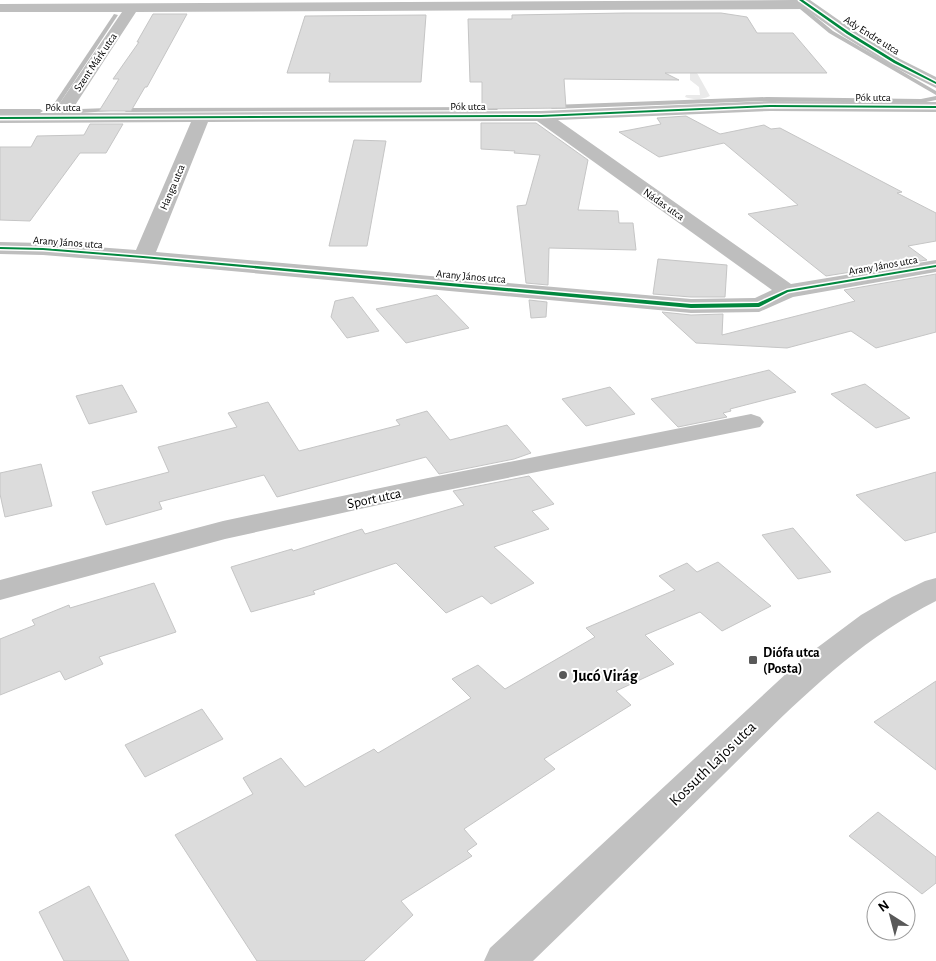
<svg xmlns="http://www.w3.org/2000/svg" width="936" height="961" viewBox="0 0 936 961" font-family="'Alegreya Sans',sans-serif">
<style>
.green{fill:#eaeaea}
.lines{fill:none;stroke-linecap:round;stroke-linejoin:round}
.stream{fill:#bcbcbc;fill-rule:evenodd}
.building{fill:#dcdcdc;stroke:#c5c5c5}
.street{fill:#bebebe;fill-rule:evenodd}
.secondary{fill:#c1c1c1;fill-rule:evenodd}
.cycleway-casing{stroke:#fff;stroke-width:3}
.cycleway{fill:#00873e;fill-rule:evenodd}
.poi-dot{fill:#595959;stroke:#fff;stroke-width:2}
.labels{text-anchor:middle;stroke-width:4;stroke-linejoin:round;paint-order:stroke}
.far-street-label{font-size:11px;fill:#000;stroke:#fff}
.street-label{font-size:14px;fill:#000;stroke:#fff}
.poi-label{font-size:14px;font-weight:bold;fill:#000;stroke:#fff;text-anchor:start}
.near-poi-label{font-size:16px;font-weight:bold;fill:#000;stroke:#fff;text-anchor:start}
.near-street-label{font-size:16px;fill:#000;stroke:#fff}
</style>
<rect width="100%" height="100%" fill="#fff"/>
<path class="green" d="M692,64L710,96C701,100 694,100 685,97L686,95H700L699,87L690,80V73L685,70Z"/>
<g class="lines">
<g class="stream">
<path d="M800,7H804L833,31L936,91V95L829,33L800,9Z"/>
<path d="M114,14L118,15L56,109H52L51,108Z"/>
<path d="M936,96V100L921,103L767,101L552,109L549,107L552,105L767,97L921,99Z"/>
<path d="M495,107L498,109L497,110L126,112L123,110L126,108Z"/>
<path d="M108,108L110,109V111L80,113L77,111L80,109Z"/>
<path d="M0,109H40L43,111L40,113H0Z"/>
</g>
</g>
<g class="building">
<path d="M625,13H721L747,17L757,33H793L827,73H665L679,80L564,79L566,108L482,109V82H470L468,19H512V15Z"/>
<path d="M153,14H187L147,87H145L131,111H99L119,79H113L139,42H137Z"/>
<path d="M426,15L421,82H329L330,73H287L305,16Z"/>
<path d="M686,116L720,134L764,125L771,129L780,128L902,192L897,193L936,213V241L908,246L927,260L826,276L748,214L798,205L724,143L659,157L619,132L661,124L657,118Z"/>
<path d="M481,123H536L588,160L578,210L618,211L619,223H633L636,250L549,248L548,285L526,283L517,206L526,205L540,155L514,153L515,151L481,149Z"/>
<path d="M90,124H123L106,153H80L30,221L0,220V147H31L37,136L84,135Z"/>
<path d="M354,140L386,141L367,246H329Z"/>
<path d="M658,259L727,265L725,297H691L653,294Z"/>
<path d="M936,274V332L876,348L851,331L787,348L696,343L662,312L691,315L723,314L722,335L855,301L844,290Z"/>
<path d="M437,295L469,328L406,343L376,309Z"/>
<path d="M353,297L379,331L347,338L331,317L335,301Z"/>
<path d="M529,300L547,302L546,317L531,318Z"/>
<path d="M769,370L796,392L730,409L731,411L723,413L727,417L678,427L651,399Z"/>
<path d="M865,384L910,418L876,428L831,394Z"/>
<path d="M122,385L137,412L89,424L76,396Z"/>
<path d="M610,387L635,414L586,426L562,399Z"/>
<path d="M268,402L299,451L400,425L396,420L427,411L450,440L507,425L531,453L514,459L439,474L426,457L277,497L264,475L159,502L162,509L106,525L92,492L169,472L158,447L237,427L228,413Z"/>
<path d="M41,464L52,506L5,517L0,494V473Z"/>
<path d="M936,472V532L905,541L856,495Z"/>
<path d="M529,476L554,504L532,511L549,529L494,547L534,583L491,604L482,596L446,613L396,563L313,591L315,594L251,612L231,567L292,549L293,551L362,529L365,534L464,505L453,491Z"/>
<path d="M793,528L831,572L798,579L762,535Z"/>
<path d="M718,562L771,606L722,631L700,612L645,635L674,664L616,691L631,705L544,759L555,769L464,829L477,844L467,851L472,856L401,901L413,915L364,961H257L175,835L253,794L243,778L281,758L305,787L374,749L378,753L471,698L452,679L478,665L505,689L595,637L586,628L675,590L659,576L687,563L697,572Z"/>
<path d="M154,583L176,632L99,657L103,664L65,680L60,671L0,695V639L35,625L32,620L69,605L70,608Z"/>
<path d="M936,681V770L874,722Z"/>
<path d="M202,709L223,739L145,777L125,745Z"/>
<path d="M878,812L936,857V883L922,894L849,836Z"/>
<path d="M89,886L129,961H64L39,912Z"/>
</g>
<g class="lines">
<g class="street">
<path d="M794,0H810L853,30L900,59L936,77V88L890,65L843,36L805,9L136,12L70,113L541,111L770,101L936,102V112L770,111L558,120L791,284L936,260V272L793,297L759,312L691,313L143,263L43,255L0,254V242L43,243L136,250L191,122L0,123V113H53L122,12H0V4ZM537,121L772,290L755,298L691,299L156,252L208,122Z"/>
<path d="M751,414L760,417L764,422L760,427L428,494L225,539L0,600V580L223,521L428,478Z"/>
</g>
<path class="secondary" d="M936,578V601C851,644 787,712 720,778C658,839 596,900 533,961H484L490,948L802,659L861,615L892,597L925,581Z"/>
<defs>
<g id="cycleway">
<path d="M799,0H803L849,32L896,61L936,82V84L894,63L847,34Z"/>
<path d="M770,105L936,106V108L770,107L541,117L0,119V117L541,115Z"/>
<path d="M0,247L43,248L143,256L691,304L758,303L787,290L936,265V267L788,292L759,307L691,308L143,258L43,250L0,249Z"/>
</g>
</defs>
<use href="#cycleway" class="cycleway-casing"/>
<use href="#cycleway" class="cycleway"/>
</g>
<g class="poi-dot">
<rect x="748" y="655" width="10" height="10" rx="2.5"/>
<circle cx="563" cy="675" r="5"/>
</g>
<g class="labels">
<g class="far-street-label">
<text transform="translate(872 35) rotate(32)" y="4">Ady Endre utca</text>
<text transform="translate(95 62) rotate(-56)" y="4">Szent Márk utca</text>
<text x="873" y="101">Pók utca</text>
<text x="468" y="110">Pók utca</text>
<text x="63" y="111">Pók utca</text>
<text transform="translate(172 187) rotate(-67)" y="4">Hanga utca</text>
<text transform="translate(664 204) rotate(35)" y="4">Nádas utca</text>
<text transform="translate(68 242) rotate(4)" y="4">Arany János utca</text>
<text transform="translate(883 265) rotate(-10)" y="4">Arany János utca</text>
<text transform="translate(471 276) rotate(5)" y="4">Arany János utca</text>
</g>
<g class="street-label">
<text transform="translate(374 498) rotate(-12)" y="5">Sport utca</text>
</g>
<g class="poi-label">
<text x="763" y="657">Diófa utca<tspan x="763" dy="16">(Posta)</tspan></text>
</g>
<g class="near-poi-label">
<text x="573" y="681">Jucó Virág</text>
</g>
<g class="near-street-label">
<text transform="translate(712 763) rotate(-44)" y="6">Kossuth Lajos utca</text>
</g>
</g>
<g transform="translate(891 916) rotate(324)"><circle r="24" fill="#ffffff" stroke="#999999"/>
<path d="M0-4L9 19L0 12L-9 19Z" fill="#595959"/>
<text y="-8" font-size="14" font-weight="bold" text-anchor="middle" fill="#000000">N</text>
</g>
</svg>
